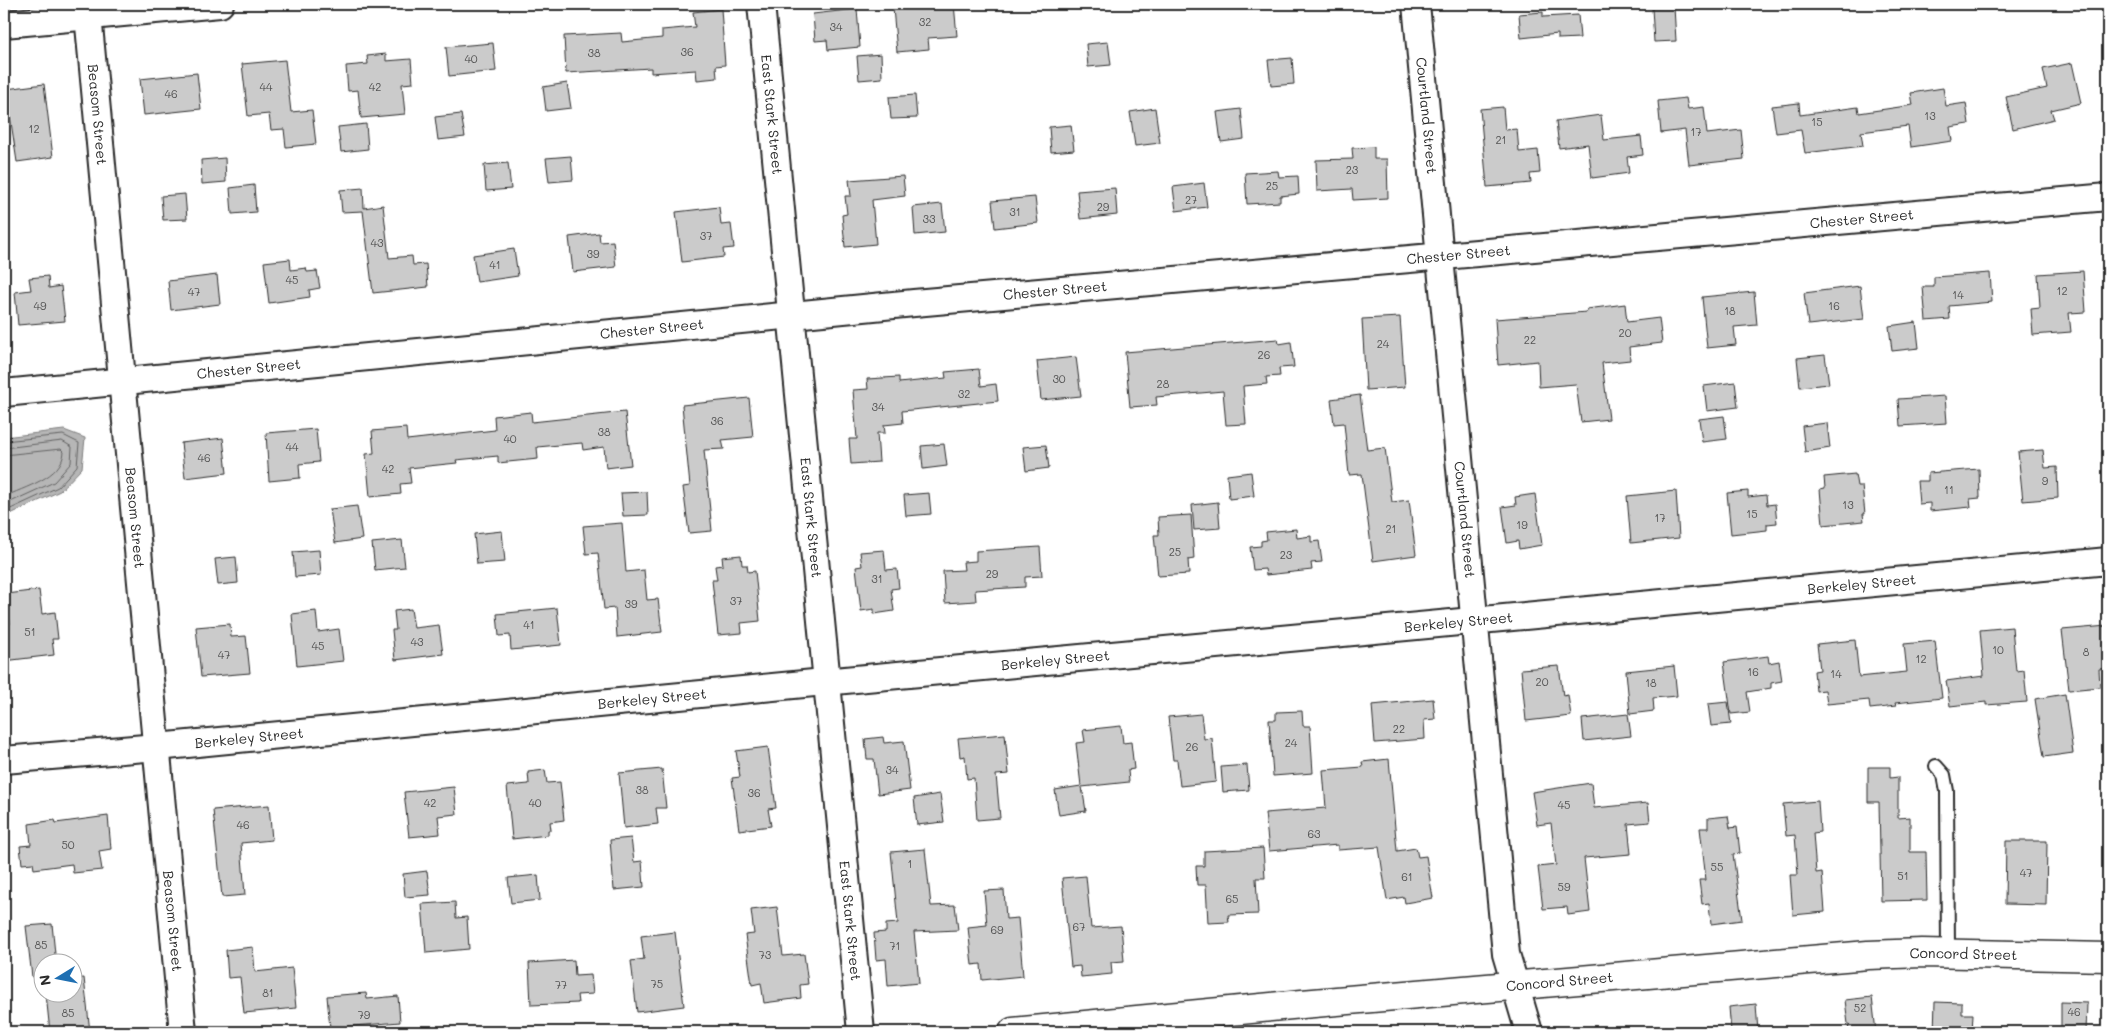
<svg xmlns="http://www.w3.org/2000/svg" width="2112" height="1036" viewBox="0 0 2112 1036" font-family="Mali,sans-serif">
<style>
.water{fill:#b6b6b6;stroke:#7e7e7e}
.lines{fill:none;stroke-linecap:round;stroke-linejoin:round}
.shore{stroke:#636363;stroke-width:1}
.building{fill:#cbcbcb;stroke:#2b2b2b}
.lane-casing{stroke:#2b2b2b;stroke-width:16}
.street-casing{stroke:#2b2b2b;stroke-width:30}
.secondary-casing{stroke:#2b2b2b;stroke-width:31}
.lane{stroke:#fff;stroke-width:12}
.street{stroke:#fff;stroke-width:26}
.secondary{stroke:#fff;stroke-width:28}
.labels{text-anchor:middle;stroke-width:5;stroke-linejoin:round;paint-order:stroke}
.number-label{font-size:11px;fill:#535353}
.street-label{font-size:14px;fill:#2b2b2b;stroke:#fff}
</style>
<rect width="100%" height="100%" fill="#fff"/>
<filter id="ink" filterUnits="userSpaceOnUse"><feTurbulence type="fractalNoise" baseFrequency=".02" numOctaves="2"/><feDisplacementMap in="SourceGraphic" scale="10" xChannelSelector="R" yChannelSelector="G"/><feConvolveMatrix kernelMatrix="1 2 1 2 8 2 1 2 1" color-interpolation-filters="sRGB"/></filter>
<g filter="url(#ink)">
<path class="water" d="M64,430L85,438L82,468L60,491L4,517V437Z"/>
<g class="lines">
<g class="shore">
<path d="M4,441L63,435L79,443L77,466L58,487L4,512"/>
<path d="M4,448L62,441L72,447L71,463L54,482L4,505"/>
<path d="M4,455L61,449L64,452C62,478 24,487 4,497"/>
</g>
</g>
<g class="building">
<path d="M918,4H954L957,36L928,38L929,49L897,52L893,8L919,6Z"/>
<path d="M1674,7L1676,41L1654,42L1652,8Z"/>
<path d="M721,9L725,65L716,66L717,78L697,80L696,70L651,73V68L566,73L564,36L621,33L622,42L662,38V30L695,27L693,12Z"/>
<path d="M857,9L860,47L828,50L827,40L815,41L813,14Z"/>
<path d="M1543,12V17L1578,15L1580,38L1558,39V34L1521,38L1519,14Z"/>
<path d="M1108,42L1111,65L1088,67L1086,44Z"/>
<path d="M493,43L496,71L449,76L446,47Z"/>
<path d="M386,54V61L411,59L413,83L402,84L405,114L361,118L358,90L348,91L346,66L368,64L367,56Z"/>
<path d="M881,54L882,78L859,80L857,56Z"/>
<path d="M1292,58L1294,84L1271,86L1268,60Z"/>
<path d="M285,60L291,112L312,110L316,144L286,147L284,129L271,130L269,114L248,116L242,64Z"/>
<path d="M2072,63L2081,103L2051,110L2054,119L2013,129L2006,97L2047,88L2043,69Z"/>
<path d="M197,73L201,109L144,115L140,79Z"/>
<path d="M567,83L571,108L546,111L543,87Z"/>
<path d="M44,84L53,157L17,162L6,89Z"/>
<path d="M1943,88L1946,106L1966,103L1969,124L1950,127L1952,141L1911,147L1908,126L1861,132L1863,146L1805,153L1801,130L1776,133L1772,106L1799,103L1800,115L1858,107L1859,113L1913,105L1911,93Z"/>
<path d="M915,95L917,118L891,119L889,97Z"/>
<path d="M1686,98L1688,109L1704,107L1707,134L1741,130L1744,159L1689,165L1685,130L1661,133L1658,101Z"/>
<path d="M1503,107L1505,130L1517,129L1519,152L1538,150L1540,173L1530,174L1531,183L1487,187L1480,109Z"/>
<path d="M1155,108L1160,143L1135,146L1130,112Z"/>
<path d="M1241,109L1244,139L1221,142L1217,112Z"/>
<path d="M461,114L465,137L438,140L435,117Z"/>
<path d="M1601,115L1604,140L1641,136L1643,155L1627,157L1629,173L1592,178L1588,144L1559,148L1556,121Z"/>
<path d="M366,124L368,149L341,152L338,127Z"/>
<path d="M1071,125L1074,150L1051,152L1049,127Z"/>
<path d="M1374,147V159H1387L1388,198L1353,200L1352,189L1317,191L1316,160L1353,159L1352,148Z"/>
<path d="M571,156L573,180L549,182L546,158Z"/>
<path d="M225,158L226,182L202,184L201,160Z"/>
<path d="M508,163L511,189L486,191L484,165Z"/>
<path d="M1278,171L1279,177L1298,176L1299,194L1280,196V202L1247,204L1245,173Z"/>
<path d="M903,176L905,196L872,200L876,244L845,247L842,215L847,214L845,196H851L849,180Z"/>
<path d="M1204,183L1207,207L1176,211L1173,187Z"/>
<path d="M254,185L256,212L232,214L230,188Z"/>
<path d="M363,188L364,208L383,205L389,258L412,256L413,265L426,264L428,287L373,293L363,211L342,212L340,190Z"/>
<path d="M1115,188L1117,215L1080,219L1077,191Z"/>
<path d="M185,194L187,219L163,220L161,196Z"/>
<path d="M1035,197L1038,223L995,228L992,201Z"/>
<path d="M942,204L945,232L915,235L913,207Z"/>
<path d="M719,207L721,225L731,224L734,248L723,249L724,257L682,262L676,212Z"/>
<path d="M599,233L600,242L613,241L616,267L573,272L569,237Z"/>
<path d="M514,249L518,276L477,282L473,255Z"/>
<path d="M290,259L291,270L306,268L307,272L317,271L320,288L309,290L310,297L269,303L264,262Z"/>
<path d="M2083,271L2086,312L2069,313L2071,332L2033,335L2031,309L2040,308L2038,274Z"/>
<path d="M1990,273L1992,302L1949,306L1950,319L1926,321L1923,287H1934V277Z"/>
<path d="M217,275L220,304L171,310L168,281Z"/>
<path d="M48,276L49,288L61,286L65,321L18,325L15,292L31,290L29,278Z"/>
<path d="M1860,286L1864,319L1808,325L1804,293Z"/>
<path d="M1754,292L1757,325L1734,327L1736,345L1707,348L1702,297Z"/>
<path d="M1625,304L1627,322L1659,318L1662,343L1629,347L1630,360L1602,363L1609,419L1581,422L1576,384L1539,387L1538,361L1498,365L1495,319L1587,312V309Z"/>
<path d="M1400,317L1405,387L1366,390L1362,319Z"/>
<path d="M1916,322L1919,348L1892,351L1889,326Z"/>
<path d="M1278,339L1279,344L1291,342L1294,367L1279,368L1280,376L1266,377L1267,384L1243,386L1246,424L1226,425L1223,391L1156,397L1157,405L1130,407L1125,352Z"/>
<path d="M1825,355L1829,384L1800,387L1797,358Z"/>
<path d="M1076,357L1081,396L1041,400L1037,361Z"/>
<path d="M979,369L981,386L996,384L998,401L902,411L903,423L884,425L885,433H877L879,462L851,464L849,439H857L853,390L868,389L867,379L899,377V383L946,378L945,372Z"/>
<path d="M1735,382L1738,407L1707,411L1704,386Z"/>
<path d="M1360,395L1367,450L1385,448L1392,502L1409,500L1416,555L1373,561L1362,474L1349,475L1344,423L1334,424L1331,399Z"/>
<path d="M1945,396L1947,423L1900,426L1898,399Z"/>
<path d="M749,398L753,437L722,440L724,449L704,450L712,531L689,533L683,487L690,486L682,405Z"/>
<path d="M531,412L532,422L625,412L631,465L606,468L604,447L583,450L582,443L537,447L538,459L498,463V456L456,460L457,463L409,468L411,483L400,484L401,494L370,497L366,454L374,453L372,431L406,428L407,440L495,430L494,416Z"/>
<path d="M1724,416L1727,439L1702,442L1699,419Z"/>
<path d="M1827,423L1830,448L1805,452L1802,426Z"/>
<path d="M316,429L319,462L299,464L300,478L269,481L266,433Z"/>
<path d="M223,438L227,473L185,478L181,443Z"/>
<path d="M944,444L947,466L923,469L921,446Z"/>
<path d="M1046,445L1049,468L1026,471L1023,447Z"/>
<path d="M2043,450L2045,468L2057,467L2058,498L2023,501L2018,452Z"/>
<path d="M1979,469L1980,498L1970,499L1971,507L1930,511V503L1919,504L1917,481H1928V473Z"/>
<path d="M1251,472L1254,496L1229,499L1227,475Z"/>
<path d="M1855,474L1857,486H1862L1865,514H1863L1864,521L1823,525L1820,489L1825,488L1824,477Z"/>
<path d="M1676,491L1679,538L1631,543L1627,496Z"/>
<path d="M1748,491V497L1766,495L1767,505L1775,504L1777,523L1767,524V530L1731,534L1727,493Z"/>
<path d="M647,492L648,515L623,516L621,493Z"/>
<path d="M929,493L931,514L906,516L904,495Z"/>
<path d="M1535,494L1542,545L1519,549L1518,541L1507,543L1502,507L1516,505L1515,497Z"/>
<path d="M1218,502L1220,528L1194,530L1192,505Z"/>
<path d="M357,506L362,539L335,543L330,509Z"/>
<path d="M1191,515L1194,559L1188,560L1189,574L1158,576L1154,535H1159L1158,517Z"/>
<path d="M622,523L626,572L644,570L647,600L658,599L662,632L617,637L615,608L604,609L598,553L586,554L583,526Z"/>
<path d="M1296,529L1297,538L1311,536V542L1319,541L1322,562L1311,563L1312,570L1266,575L1265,569L1253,570L1250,547L1261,546V541L1267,540L1266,532Z"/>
<path d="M502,531L505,562L477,564L474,534Z"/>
<path d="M402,540L405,567L375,570L372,543Z"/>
<path d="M1040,547L1042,576L1025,577V587L975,590L976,601L945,603L943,571L964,570L963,562L976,561V551Z"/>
<path d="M319,550L321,575L295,577L293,552Z"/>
<path d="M884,550L886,570L897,569L899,588L891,589L894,611L874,614V609L861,611L856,567L862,566L860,552Z"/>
<path d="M741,555L742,565H747L748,572L755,571L760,621L741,623L742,633L718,635L712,580H717L715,566L723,565L722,557Z"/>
<path d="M236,557L238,583L218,585L215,559Z"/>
<path d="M39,590L42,614L55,612L58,639H52L54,655L4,661V625L10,624L7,594Z"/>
<path d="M557,608L561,645L511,650L510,635L499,636L497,614Z"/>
<path d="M411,609L414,628L439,625L443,654L395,660L392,630H396L394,611Z"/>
<path d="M316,611L318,632L339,629L343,661L297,666L292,614Z"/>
<path d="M230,624L231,637L246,636L250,673L201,677L196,627Z"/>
<path d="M2107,626L2108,668L2099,669L2100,687L2069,690L2062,630Z"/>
<path d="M2012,627L2016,671L2024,670L2027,702L1986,705V702L1950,706L1946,681L1984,676L1980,630Z"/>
<path d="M1855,640L1859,677L1907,672L1904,644L1935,641L1942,698L1895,703L1896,706L1870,709L1869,700L1827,704L1825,690L1816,691L1814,671L1820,670L1817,644Z"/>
<path d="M1768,656L1769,663L1779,661L1782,681L1771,683V688L1747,692L1750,712L1731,714L1724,662Z"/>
<path d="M1559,666L1563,696L1568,695L1571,716L1526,721L1521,669Z"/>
<path d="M1674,666L1677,696L1653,698L1654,711L1630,714L1626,671Z"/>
<path d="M2065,694L2073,753L2044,757L2035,699Z"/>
<path d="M1433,699L1435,719L1424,720L1425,739L1375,743L1372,705Z"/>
<path d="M1728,702L1731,724L1711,726L1708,704Z"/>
<path d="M1302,711L1303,726H1310L1313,773L1273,776L1269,720H1276V712Z"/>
<path d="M1201,714L1204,739L1212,738L1216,782L1180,786L1177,760H1173L1168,717Z"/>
<path d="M1628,714L1631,736L1584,741L1582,719Z"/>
<path d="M1121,726L1123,743L1131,742L1134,769L1128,770L1129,782L1082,787L1086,811L1059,815L1055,790L1081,786L1076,743L1085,742L1083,730Z"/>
<path d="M1005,734L1009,774L996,775L1000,818L977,820L974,778L967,779L965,756L960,757L958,738Z"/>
<path d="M883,737L884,743L904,741L910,790L878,794L874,759H867L865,739Z"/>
<path d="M768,747L776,808L768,809L771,826L739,830L732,778L740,777L736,751Z"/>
<path d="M1389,759L1397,851L1416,848L1418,857L1426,856L1433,898L1405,903L1404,897L1387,900L1379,847L1338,850V845L1269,851L1265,813L1326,808L1323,770L1363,767L1362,762Z"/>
<path d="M1247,765L1249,790L1223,792L1221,767Z"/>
<path d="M1868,767H1890V778L1898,777V818L1910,817V852H1926L1927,900L1881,901L1879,802H1868Z"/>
<path d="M662,769L666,808H656L658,824L624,828L619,773Z"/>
<path d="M545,770L547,783L560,782L564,820L550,822L551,830H548V835L512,839L507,786L529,784L528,772Z"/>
<path d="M1591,783L1594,808L1648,803L1650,822L1628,824L1631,854L1584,858L1590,912L1568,915L1567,907L1543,909L1538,867L1556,865L1551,823L1537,825L1532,792Z"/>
<path d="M454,787L457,814L438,816L440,834L409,837L404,792Z"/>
<path d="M940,794L944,822L917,825L914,798Z"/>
<path d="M1818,801L1820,832L1813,833L1816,873L1822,872L1825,912L1793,915L1790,875H1798L1795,835L1786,836L1783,804Z"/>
<path d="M269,805L272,840L241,843L245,895L222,897L213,810Z"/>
<path d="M108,816L111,849L99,851L102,870L73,873L72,864L34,869L33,863L22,864L20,846L31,845L29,824L55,820L56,823Z"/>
<path d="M1728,816L1730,828L1737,827L1740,853L1733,854L1742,920L1711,924L1709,903L1702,904L1699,880H1706L1700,828H1708V818Z"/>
<path d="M631,838L634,862L642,861L644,887L614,890L610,840Z"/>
<path d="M2006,841H2047L2046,905L2005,904Z"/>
<path d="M1263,848L1265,878H1256L1258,914L1228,915L1229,922L1208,923L1206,885H1197L1196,866H1204V851Z"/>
<path d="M925,849L931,906L955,905L958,930L914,932L919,983L888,986L886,959L876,960L874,933L886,932V924L898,923L891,852Z"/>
<path d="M427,871L430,895L405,897L403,874Z"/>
<path d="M538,875L540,900L511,903L508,878Z"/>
<path d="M1086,876L1091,928L1121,926L1124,961L1111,962L1112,974L1081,977L1080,966L1071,967L1062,878Z"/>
<path d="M1004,890L1006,919L1018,918L1023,976L982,980L981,964L972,965L968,927L987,925L984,891Z"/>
<path d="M455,902L456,918L467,917L469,949L426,953L422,904Z"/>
<path d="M777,907L783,956L804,954L808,984L800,985L801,998L764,1003L761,983L752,985L745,935L754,934L751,910Z"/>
<path d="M52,924L56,964H42V976L32,977L26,926Z"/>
<path d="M675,932L684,1006L637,1012L631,961L644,959L641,936Z"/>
<path d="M253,947L255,972L292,968L296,1008L244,1013L240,977L228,978L226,950Z"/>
<path d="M574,960L575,976L591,975L593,994L577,995L578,1003L531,1005L529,963Z"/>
<path d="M73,965L74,979L84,978L90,1032H50L46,994H72Z"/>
<path d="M366,993L367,999L398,996L400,1022L330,1028L327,996Z"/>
<path d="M1872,997L1876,1032H1849L1845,1000Z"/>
<path d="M1935,1002L1962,1003V1014H1973L1972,1032H1934Z"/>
<path d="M2061,1002L2087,1003L2086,1032H2061Z"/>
<path d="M1756,1004L1758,1032H1731L1729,1007Z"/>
</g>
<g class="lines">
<defs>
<path id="lane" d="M1936,766L1944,775L1947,791L1948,953"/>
<g id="street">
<path id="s1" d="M87,4L183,1032"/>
<path id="s2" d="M761,4L861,1032"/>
<path id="s3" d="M1416,4L1506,954L1529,1032"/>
<path d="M4,24L220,4"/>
<path id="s4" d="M4,393L914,303L2108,197"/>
<path id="s5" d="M4,760L157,747L845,680L2108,561"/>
</g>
<g id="secondary">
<path id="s6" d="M1013,1032L1302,1004L1868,955L1922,953L2108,957"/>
</g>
</defs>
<use href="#lane" class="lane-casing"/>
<use href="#street" class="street-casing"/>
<use href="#secondary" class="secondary-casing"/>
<use href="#lane" class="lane"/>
<use href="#street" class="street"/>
<use href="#secondary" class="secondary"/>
</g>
</g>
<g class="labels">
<g class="number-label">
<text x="925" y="26">32</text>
<text x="836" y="31">34</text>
<text x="687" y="56">36</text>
<text x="594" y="57">38</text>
<text x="471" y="63">40</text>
<text x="266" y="91">44</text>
<text x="375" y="91">42</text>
<text x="171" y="98">46</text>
<text x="1930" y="120">13</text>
<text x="1817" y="126">15</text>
<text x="34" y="133">12</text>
<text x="1696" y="136">17</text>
<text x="1501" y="144">21</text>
<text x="1352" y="174">23</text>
<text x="1272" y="190">25</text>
<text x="1191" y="204">27</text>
<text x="1103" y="211">29</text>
<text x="1015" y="216">31</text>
<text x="929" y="223">33</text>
<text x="706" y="240">37</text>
<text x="377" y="247">43</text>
<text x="593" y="258">39</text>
<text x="495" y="269">41</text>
<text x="292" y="284">45</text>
<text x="2062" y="295">12</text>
<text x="194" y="296">47</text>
<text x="1958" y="299">14</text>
<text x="40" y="310">49</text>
<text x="1834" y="310">16</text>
<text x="1730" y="315">18</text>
<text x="1625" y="337">20</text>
<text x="1530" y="344">22</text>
<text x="1383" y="348">24</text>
<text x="1264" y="359">26</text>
<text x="1059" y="383">30</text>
<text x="1163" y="388">28</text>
<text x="964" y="398">32</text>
<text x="878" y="411">34</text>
<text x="717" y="425">36</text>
<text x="604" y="436">38</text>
<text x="510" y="443">40</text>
<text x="292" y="451">44</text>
<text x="204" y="462">46</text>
<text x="388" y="473">42</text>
<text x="2045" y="485">9</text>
<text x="1949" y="494">11</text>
<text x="1848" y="509">13</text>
<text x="1752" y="518">15</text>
<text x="1660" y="522">17</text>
<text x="1522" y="529">19</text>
<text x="1391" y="533">21</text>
<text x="1175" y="556">25</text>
<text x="1286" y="559">23</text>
<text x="992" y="578">29</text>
<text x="877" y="583">31</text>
<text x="736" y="605">37</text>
<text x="631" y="608">39</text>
<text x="529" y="629">41</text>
<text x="30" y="636">51</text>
<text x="417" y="646">43</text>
<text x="318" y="650">45</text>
<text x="1998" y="654">10</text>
<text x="2086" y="656">8</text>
<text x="224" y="659">47</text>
<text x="1921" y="663">12</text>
<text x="1753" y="676">16</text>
<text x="1836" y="678">14</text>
<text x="1542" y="686">20</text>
<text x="1651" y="687">18</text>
<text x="1399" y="733">22</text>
<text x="1291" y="747">24</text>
<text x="1192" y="751">26</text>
<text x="892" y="774">34</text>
<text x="642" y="794">38</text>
<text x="754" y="797">36</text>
<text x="430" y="807">42</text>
<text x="535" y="807">40</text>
<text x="1564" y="809">45</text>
<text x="243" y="829">46</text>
<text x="1314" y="838">63</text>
<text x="68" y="849">50</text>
<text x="910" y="868">1</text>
<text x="1717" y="871">55</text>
<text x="2026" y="877">47</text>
<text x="1903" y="880">51</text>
<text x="1407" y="881">61</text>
<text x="1564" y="891">59</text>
<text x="1232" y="903">65</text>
<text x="1079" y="931">67</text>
<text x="997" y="934">69</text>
<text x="41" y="949">85</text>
<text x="895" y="950">71</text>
<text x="765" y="959">73</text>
<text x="657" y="988">75</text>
<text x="561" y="989">77</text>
<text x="268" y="997">81</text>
<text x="1860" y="1012">52</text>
<text x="2074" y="1016">46</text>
<text x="68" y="1017">85</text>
<text x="364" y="1019">79</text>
</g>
<g class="street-label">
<text dy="5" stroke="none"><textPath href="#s1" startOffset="111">Beasom Street</textPath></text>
<text dy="5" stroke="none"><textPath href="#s2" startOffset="111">East Stark Street</textPath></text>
<text dy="5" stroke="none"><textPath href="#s3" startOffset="112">Courtland Street</textPath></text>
<text dy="5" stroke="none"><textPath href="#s4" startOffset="1866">Chester Street</textPath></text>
<text dy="5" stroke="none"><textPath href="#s4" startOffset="1461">Chester Street</textPath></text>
<text dy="5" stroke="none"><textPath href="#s4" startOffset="1056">Chester Street</textPath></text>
<text dy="5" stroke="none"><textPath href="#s4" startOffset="651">Chester Street</textPath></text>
<text dy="5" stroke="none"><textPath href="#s4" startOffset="246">Chester Street</textPath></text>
<text dy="5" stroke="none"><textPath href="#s1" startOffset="516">Beasom Street</textPath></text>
<text dy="5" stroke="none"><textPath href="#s2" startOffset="516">East Stark Street</textPath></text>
<text dy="5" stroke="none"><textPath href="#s3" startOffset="518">Courtland Street</textPath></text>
<text dy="5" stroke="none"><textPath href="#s5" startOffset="1866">Berkeley Street</textPath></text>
<text dy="5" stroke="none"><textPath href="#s5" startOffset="1461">Berkeley Street</textPath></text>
<text dy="5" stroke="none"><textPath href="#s5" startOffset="1056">Berkeley Street</textPath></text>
<text dy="5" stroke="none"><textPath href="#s5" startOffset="651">Berkeley Street</textPath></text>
<text dy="5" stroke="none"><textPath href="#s5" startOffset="246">Berkeley Street</textPath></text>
<text dy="5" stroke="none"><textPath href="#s1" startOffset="921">Beasom Street</textPath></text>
<text dy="5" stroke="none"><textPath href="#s2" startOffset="921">East Stark Street</textPath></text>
<text dy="5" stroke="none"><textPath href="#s6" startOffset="954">Concord Street</textPath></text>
<text dy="5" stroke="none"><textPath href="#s6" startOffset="549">Concord Street</textPath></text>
</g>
</g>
<rect width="2112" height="1036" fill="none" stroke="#fff" stroke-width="20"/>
<rect x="10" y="10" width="2092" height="1016" fill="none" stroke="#2b2b2b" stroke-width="2" filter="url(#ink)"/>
<g transform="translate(58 978) rotate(260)"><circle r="24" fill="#ffffff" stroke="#aaaaaa"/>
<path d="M0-4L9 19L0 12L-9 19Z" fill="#1f6fb2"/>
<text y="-8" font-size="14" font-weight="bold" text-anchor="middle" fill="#2b2b2b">N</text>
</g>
</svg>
